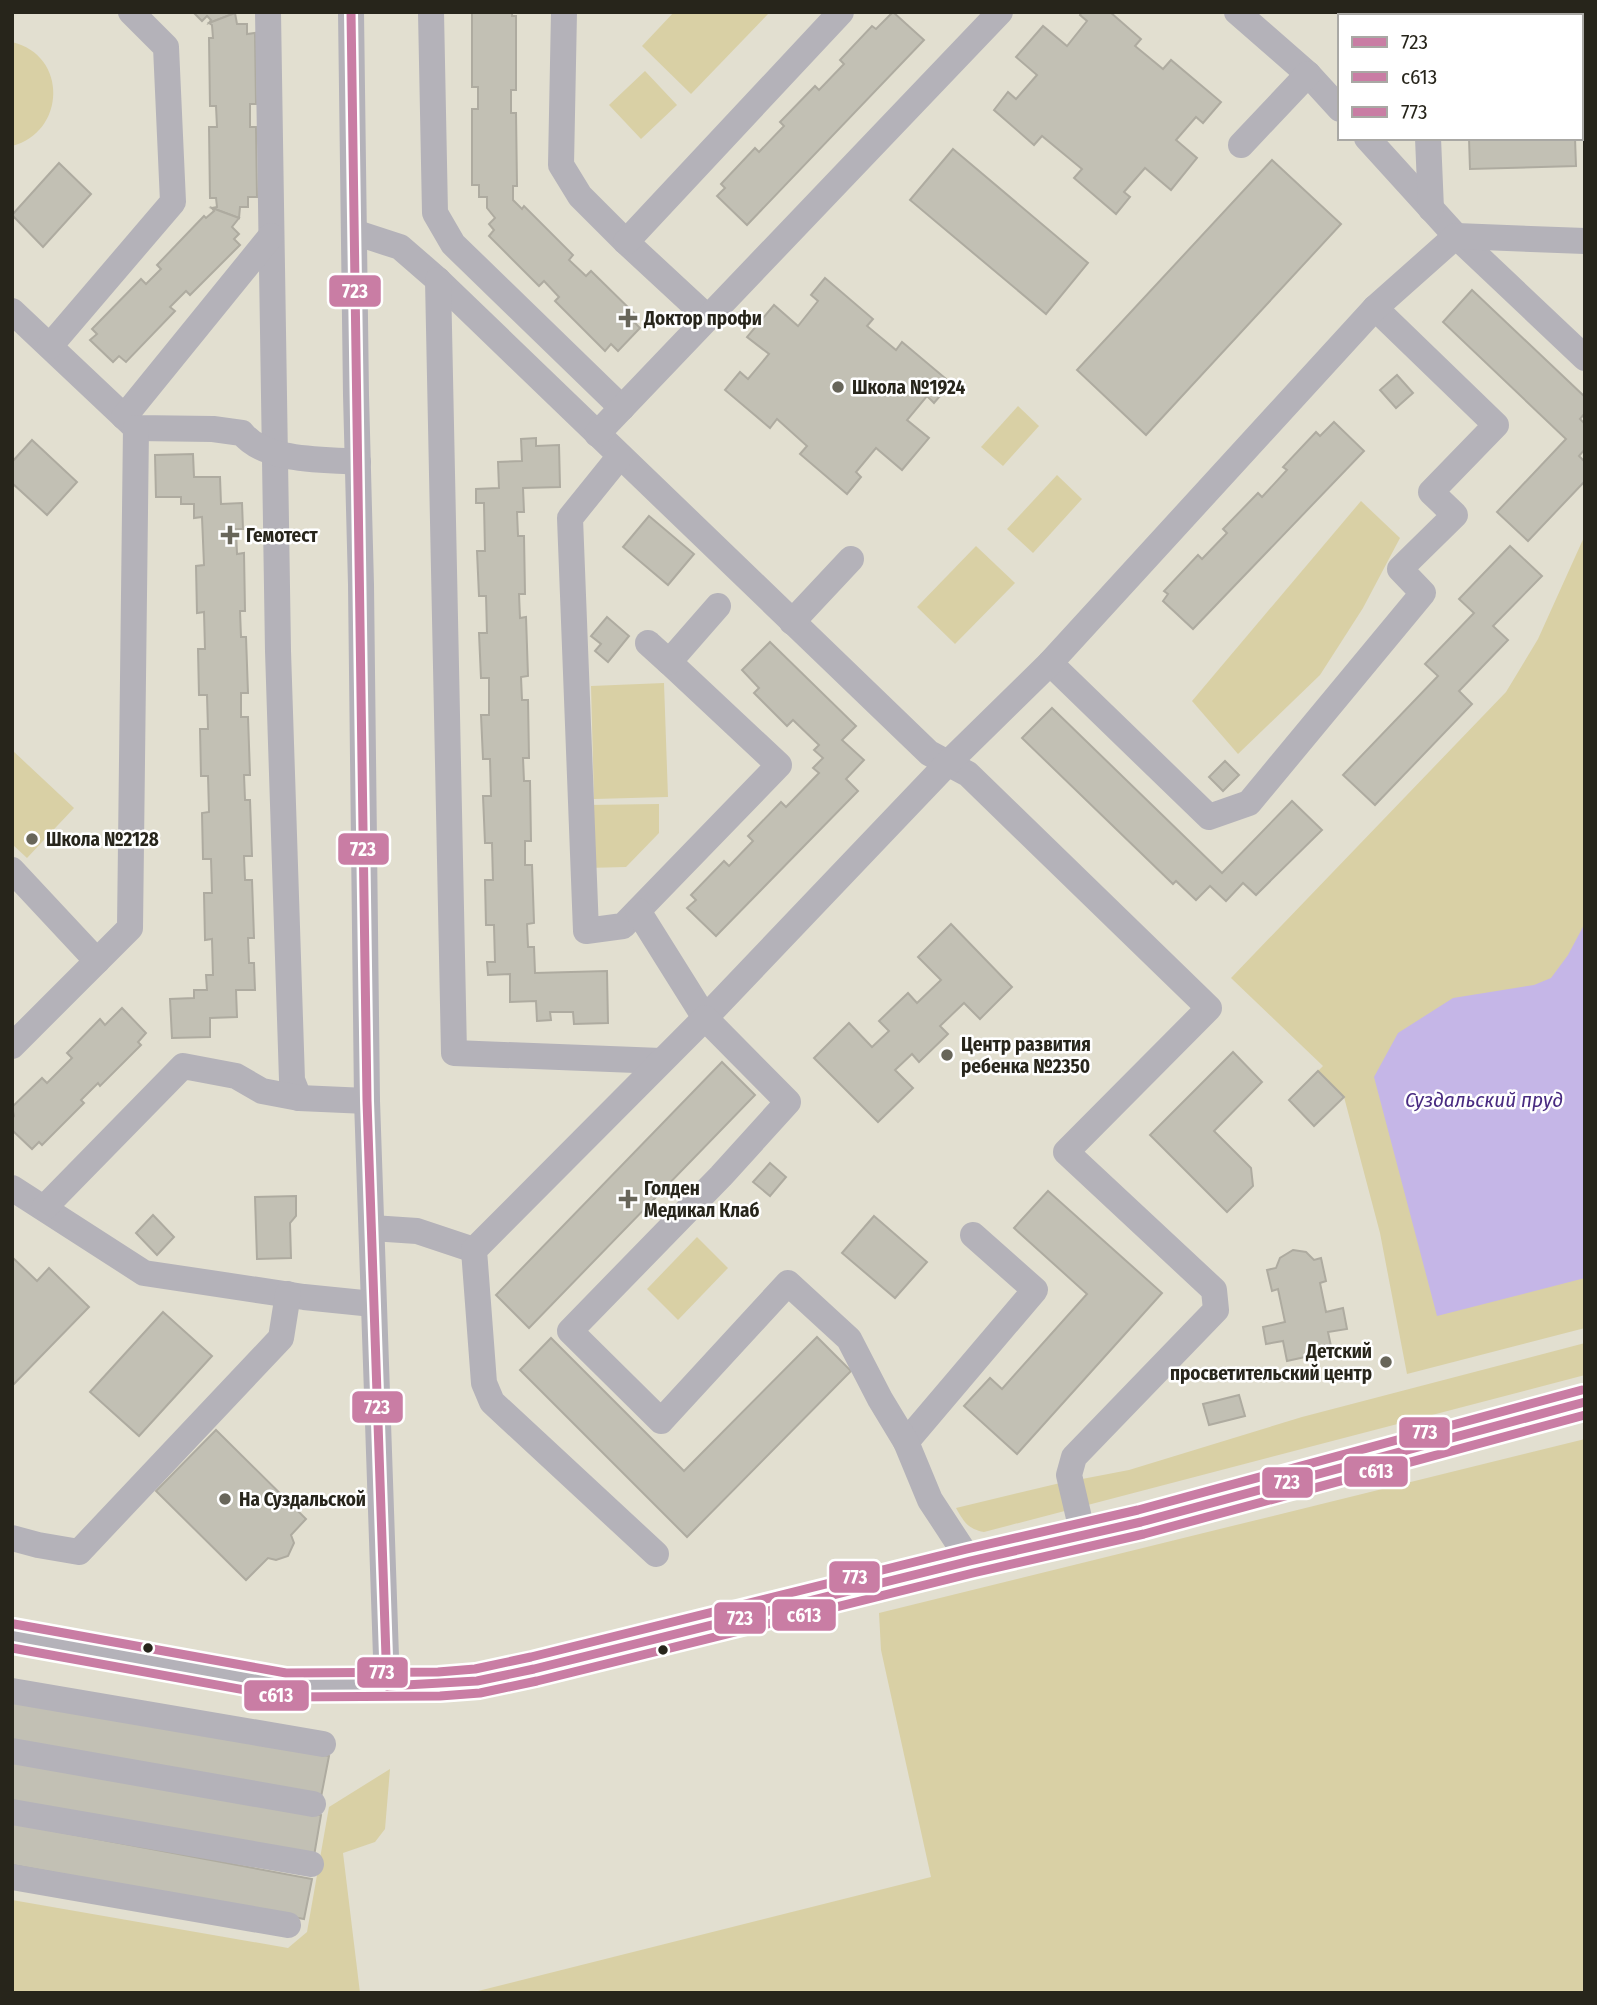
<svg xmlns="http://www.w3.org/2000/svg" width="1597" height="2005" viewBox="0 0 1597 2005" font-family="'Fira Sans Condensed',sans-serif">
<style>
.green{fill:#d9d0a5}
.water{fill:#c5b6e7}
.building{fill:#c2c0b4;stroke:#aeaba0;stroke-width:2}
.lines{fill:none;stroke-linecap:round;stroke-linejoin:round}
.minor{stroke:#b4b2b9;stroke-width:26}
.bus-1-casing{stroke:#fff;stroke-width:14}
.bus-2-casing{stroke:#fff;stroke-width:14}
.bus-3-casing{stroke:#fff;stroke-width:14}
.bus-1{stroke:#c97da4;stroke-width:9}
.bus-2{stroke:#c97da4;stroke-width:9}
.bus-3{stroke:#c97da4;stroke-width:9}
.poi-dot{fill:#68665a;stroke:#fff;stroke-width:2.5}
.bus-dot{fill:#27251b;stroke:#fff;stroke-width:2.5}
.labels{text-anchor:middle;stroke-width:5;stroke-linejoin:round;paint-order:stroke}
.poi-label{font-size:19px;font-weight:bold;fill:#27251b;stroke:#fff;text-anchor:start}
.water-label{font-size:21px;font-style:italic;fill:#492b81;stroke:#fff}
.line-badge{stroke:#fff;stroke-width:2.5}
.badge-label{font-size:19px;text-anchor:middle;font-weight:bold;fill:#fff}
</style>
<rect width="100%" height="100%" fill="#e2dfd0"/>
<g class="green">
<path d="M674,12H770L691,94L642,46Z"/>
<path d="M12,42C68,55 66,132 12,146Z"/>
<path d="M645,71L677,105L641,139L609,105Z"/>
<path d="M1018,406L1039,426L1003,466L981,447Z"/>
<path d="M1057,475L1082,499L1033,553L1007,529Z"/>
<path d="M1361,501L1400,538L1363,608L1320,675L1238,754L1192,701Z"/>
<path d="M1585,535V1328L1407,1374L1380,1233L1344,1097L1318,1071L1323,1066L1231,978L1506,692L1538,639Z"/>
<path d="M976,546L1015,583L955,644L917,607Z"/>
<path d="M664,683L668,797L594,799L591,686Z"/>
<path d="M12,750L74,808L27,858L12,844Z"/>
<path d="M659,804V833L626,867L586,868V805Z"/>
<path d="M697,1237L728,1268L678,1320L647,1289Z"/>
<path d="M1585,1343V1375L984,1532C968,1529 964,1522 956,1508L1056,1484L1129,1470L1302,1417Z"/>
<path d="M1585,1439V1993H470L931,1877L881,1650L879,1613Z"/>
<path d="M390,1769L385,1829L375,1842L343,1853L360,1993H12V1900L288,1948L307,1932L329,1807Z"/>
</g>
<path class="water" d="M1585,923V1278L1437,1316L1374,1077L1398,1033L1453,998L1534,985L1551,978L1568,955Z"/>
<g class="building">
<path d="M193,12H235V13L209,23L211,20L207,16L202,21Z"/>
<path d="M512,12V16H516V90H511V113H516L517,186H513V200L522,209L524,206L573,255L569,260L586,276L591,271L638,317L634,322L640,328L618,351L611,344L605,351L555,301L559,297L544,281L539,286L489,236L494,230L489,224L495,218L487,208V197H479V185H472V109H478V87H472V13Z"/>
<path d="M893,12L924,40L747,225L717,196L725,188L721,184L755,148L759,152L784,126L780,122L815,86L819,90L844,64L840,60L872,26L876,29Z"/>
<path d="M1082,12H1110L1141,39L1135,46L1163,69L1171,60L1221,102L1203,123L1196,117L1176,140L1197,158L1171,190L1145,168L1124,192L1130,197L1116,214L1074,178L1082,169L1042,136L1034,145L994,110L1008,92L1016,99L1037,75L1016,57L1043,26L1067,46L1087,21L1080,15Z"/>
<rect x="1468" y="12" width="104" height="4"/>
<path d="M235,13L237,24H247V34L255,33L256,104H250V127H256L257,197H248V207H240L239,218L212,208L217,207L216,198H210L209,127H217L216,106H210L209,38H213L212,25L209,23Z"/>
<path d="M1469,138H1575L1576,166L1470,169Z"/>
<path d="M953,149L1088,263L1046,314L910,200Z"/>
<path d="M1272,160L1341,224L1146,435L1077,370Z"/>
<path d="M59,163L91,194L43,247L12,215Z"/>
<path d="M212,208L239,218L232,227L239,234L234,239L240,245L190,295L186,291L170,307L175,311L126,362L119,356L113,362L90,340L97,334L92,329L141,279L146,284L161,269L157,265L204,216L206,218L214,211Z"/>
<path d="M825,278L873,319L867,326L896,350L902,342L951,383L934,403L927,396L907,420L929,438L902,470L876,448L856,472L861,477L847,494L800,454L807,446L777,419L770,428L725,390L740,372L748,379L769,354L747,337L774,305L798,326L818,301L811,295Z"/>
<path d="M1472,290L1585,397V413L1580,419L1585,424V449L1579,456L1585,462V481L1528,541L1497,512L1566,439L1443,322Z"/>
<path d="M1397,375L1413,393L1396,408L1380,390Z"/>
<path d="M1334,422L1364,451L1193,629L1163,601L1168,594L1164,591L1198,555L1202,559L1227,533L1223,529L1258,493L1262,497L1287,470L1283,467L1316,432L1320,436Z"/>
<path d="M536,438V446L559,445L560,487L523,488L524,512H517L518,536H524L525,594H519L520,618L526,617L528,676L521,677L522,700H528L529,758H523L524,781H530L531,841H525V865H532L534,923L527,924L528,947H534L535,973L607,971L608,1023L574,1024L573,1012H550L551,1020L537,1021L536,1001L510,1002V974L488,975L487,962H495L494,925H486L485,880H493L492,843H485L483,796H491L490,759H483L481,715H489V678H481L479,633H487L486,596H479L477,551H485L484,503H476V489L499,488L498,462L522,461L521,439Z"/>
<path d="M32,440L77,482L47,515L12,483V462Z"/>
<path d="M193,454L194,477H220L221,504L242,503L243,529H236L237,554L244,553L245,611H240L241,637H246L248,693H241V717H248L250,775H244L245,800H250L252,856H244L245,880H252L254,938H248L249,963H254L255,990H236L237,1017L210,1018V1037L172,1038L170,999L194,998V990H207L206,975H213L212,939L205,940L204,893H212L211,859H203L202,813L209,812L208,776H201L200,729H208L207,695H199L198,649H205L204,612L197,613L196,566L204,565L202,517L194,518V504H181V497H156L155,455Z"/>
<path d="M649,516L694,554L668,585L623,547Z"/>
<path d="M1510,546L1542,576L1493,626L1508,640L1459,691L1472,704L1375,805L1343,775L1438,676L1425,664L1474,613L1459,599Z"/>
<path d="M607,617L629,636L608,662L595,651L601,644L591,636Z"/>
<path d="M770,642L856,726L842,740L864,760L846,779L858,791L716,936L687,908L696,900L691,895L724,861L729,866L753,841L748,836L781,802L786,807L819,773L813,768L823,758L814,750L819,745L793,720L787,726L754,693L759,688L742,670Z"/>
<path d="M1052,708L1222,873L1292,801L1322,830L1256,895L1243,883L1226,901L1210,886L1196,900L1176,881L1173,884L1022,738Z"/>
<path d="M1225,761L1239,775L1223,791L1209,777Z"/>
<path d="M951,924L1012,987L980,1019L964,1003L940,1026L948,1034L919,1062L912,1054L895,1070L913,1088L878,1122L814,1058L849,1023L872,1047L889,1031L879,1021L908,993L917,1003L941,980L918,957Z"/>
<path d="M122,1008L146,1033L138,1042L141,1045L100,1086L98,1083L81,1100L84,1103L42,1145L39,1142L32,1149L12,1130V1119L14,1116L12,1107L42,1078L47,1083L72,1058L67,1053L100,1019L105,1025Z"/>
<path d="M1233,1052L1262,1082L1214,1131L1251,1168L1253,1186L1227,1212L1150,1135Z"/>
<path d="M722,1062L755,1095L529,1328L496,1295Z"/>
<path d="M1318,1071L1344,1097L1314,1126L1289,1100Z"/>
<path d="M770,1163L786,1177L770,1196L753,1182Z"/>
<path d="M1048,1191L1162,1293L1017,1454L964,1406L990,1378L1002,1389L1087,1294L1014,1228Z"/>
<path d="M296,1196V1216L290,1223L291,1258L257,1259L255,1197Z"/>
<path d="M153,1215L174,1237L157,1255L136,1233Z"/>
<path d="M874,1216L927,1262L895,1298L842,1253Z"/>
<path d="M1293,1250L1306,1252L1314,1260L1321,1258L1326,1281L1320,1283L1326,1312L1343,1308L1347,1329L1328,1332L1332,1351L1287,1361L1283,1341L1266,1344L1263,1327L1285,1322L1278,1289L1272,1291L1267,1270L1276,1268L1280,1258Z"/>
<path d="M12,1257L37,1281L49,1268L89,1307L12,1386Z"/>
<path d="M163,1312L212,1356L139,1436L90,1392Z"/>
<path d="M817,1337L851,1371L687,1537L520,1370L551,1338L684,1471Z"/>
<path d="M1239,1395L1245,1416L1209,1425L1203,1404Z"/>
<path d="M216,1430L306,1519L291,1535L294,1543L288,1556L276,1560L268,1558L246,1580L156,1491Z"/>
<path d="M12,1699L329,1756L321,1797L12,1741Z"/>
<path d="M12,1762L321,1815L314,1856L12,1804Z"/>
<path d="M12,1823L312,1879L304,1919L12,1865Z"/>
</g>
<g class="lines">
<g class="minor">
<path d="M268,12L278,651L292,1080L299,1098"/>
<path d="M351,12L356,395L361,585L367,1101L387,1686"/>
<path d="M431,12L435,213L453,244L622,408"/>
<path d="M564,12L561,165L580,196L626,242L707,317"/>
<path d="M1237,12L1308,74L1340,109"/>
<path d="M1428,16V12"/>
<path d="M1367,138L1456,236L1585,358"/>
<path d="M1428,138L1431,209"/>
<path d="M1241,145L1308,74"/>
<path d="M354,232L400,247L438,280L929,753L968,774L1209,1008L1066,1152L1214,1290L1216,1310L1074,1457L1069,1475L1083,1535"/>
<path d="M626,242L841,12"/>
<path d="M438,280L454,1053L661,1061"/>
<path d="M12,311L136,428L213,429L242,433C265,462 323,459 358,462"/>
<path d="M50,346L173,202L166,47L131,12"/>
<path d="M124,417L271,236"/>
<path d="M597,434L1000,12"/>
<path d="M620,456L570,518L586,931L623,926L779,765L669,662L718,606"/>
<path d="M792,622L851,559"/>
<path d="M648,643L669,662"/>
<path d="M1050,663L1209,817L1249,803L1423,593L1400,569L1455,515L1431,492L1496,425L1375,308"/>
<path d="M12,870L97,961"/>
<path d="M638,911L705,1018L948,763L1050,663L1375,308L1456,236L1585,241"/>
<path d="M12,1046L130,928L136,428"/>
<path d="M12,1188L144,1273L304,1297L373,1304"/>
<path d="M44,1208L183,1066L236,1076L262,1091L299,1098L367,1101"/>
<path d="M372,1228L417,1231L474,1250"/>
<path d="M906,1442L1035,1290L973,1235"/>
<path d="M12,1538L38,1545L79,1552L281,1338L288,1294"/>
<path d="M656,1554L492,1402L484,1383L474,1250L705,1018L788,1102L721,1176L570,1331L661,1421L788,1283L849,1339L880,1399L906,1442L930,1500L970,1561"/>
<path d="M12,1636L285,1685L439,1684L477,1681L534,1669L970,1561L1141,1522L1585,1402"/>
<path d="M12,1691L323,1744"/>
<path d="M12,1751L313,1804"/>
<path d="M12,1812L311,1864"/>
<path d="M12,1877L288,1925"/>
</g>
<defs>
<g id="bus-1">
<path d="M351,12L367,1101L387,1686"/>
<path d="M387,1686L477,1681L534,1669L970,1561L1141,1522L1585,1402"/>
</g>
<path id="bus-2" d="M12,1648L284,1697L440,1696L480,1693L537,1681L973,1573L1144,1534L1585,1415"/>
<path id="bus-3" d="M14,1624L286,1673L438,1672L475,1669L531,1657L967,1549L1138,1510L1582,1390"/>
</defs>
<use href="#bus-1" class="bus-1-casing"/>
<use href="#bus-2" class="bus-2-casing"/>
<use href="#bus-3" class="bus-3-casing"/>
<use href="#bus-1" class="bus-1"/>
<use href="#bus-2" class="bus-2"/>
<use href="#bus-3" class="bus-3"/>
</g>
<g class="poi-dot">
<path d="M624.5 307.5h7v7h7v7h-7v7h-7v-7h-7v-7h7z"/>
<circle cx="838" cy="387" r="7"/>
<path d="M226.5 524.5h7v7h7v7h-7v7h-7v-7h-7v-7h7z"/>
<circle cx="32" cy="839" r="7"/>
<circle cx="947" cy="1055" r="7"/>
<path d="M624.5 1188.5h7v7h7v7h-7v7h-7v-7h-7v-7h7z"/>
<circle cx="1386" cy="1362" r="7"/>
<circle cx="225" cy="1499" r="7"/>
</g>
<g class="bus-dot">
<circle cx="148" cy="1648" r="6"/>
<circle cx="663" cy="1650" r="6"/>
</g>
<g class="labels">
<g class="poi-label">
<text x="644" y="325">Доктор профи</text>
<text x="852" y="394">Школа №1924</text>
<text x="246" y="542">Гемотест</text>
<text x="46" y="846">Школа №2128</text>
<text x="961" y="1051">Центр развития<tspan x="961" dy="22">ребенка №2350</tspan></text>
<text x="644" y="1195">Голден<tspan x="644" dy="22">Медикал Клаб</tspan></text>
<text x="1372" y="1358" text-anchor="end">Детский<tspan x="1372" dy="22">просветительский центр</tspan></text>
<text x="239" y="1506">На Суздальской</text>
</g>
<g class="water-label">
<text x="1484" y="1107">Суздальский пруд</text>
</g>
</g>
<g class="line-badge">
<rect x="328" y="274" width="54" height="34" rx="7" fill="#c97da4"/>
<rect x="337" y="832" width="53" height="34" rx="7" fill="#c97da4"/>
<rect x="351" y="1390" width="53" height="34" rx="7" fill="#c97da4"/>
<rect x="1398" y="1416" width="53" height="33" rx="7" fill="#c97da4"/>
<rect x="1343" y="1455" width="66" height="33" rx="7" fill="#c97da4"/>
<rect x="1261" y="1466" width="53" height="33" rx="7" fill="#c97da4"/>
<rect x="828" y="1560" width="53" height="34" rx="7" fill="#c97da4"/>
<rect x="771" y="1598" width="66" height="34" rx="7" fill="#c97da4"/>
<rect x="713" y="1601" width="54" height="34" rx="7" fill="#c97da4"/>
<rect x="356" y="1656" width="53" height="33" rx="7" fill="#c97da4"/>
<rect x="243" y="1679" width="67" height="33" rx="7" fill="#c97da4"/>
</g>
<g class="badge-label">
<text x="355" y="298">723</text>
<text x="363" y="856">723</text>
<text x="377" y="1414">723</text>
<text x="1425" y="1439">773</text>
<text x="1376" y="1478">с613</text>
<text x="1287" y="1489">723</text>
<text x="855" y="1584">773</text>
<text x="804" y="1622">с613</text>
<text x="740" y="1625">723</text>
<text x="382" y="1679">773</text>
<text x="276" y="1702">с613</text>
</g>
<rect width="1597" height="2005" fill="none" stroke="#27251b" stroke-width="28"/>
<rect x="1338" y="14" width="245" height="126" fill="#ffffff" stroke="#a9a8a4" stroke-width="2"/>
<rect x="1352" y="37" width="35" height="10" fill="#c97da4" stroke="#a9a8a4" stroke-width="2"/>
<text x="1401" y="49" font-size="21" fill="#27251b">723</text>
<rect x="1352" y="72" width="35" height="10" fill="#c97da4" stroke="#a9a8a4" stroke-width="2"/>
<text x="1401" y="84" font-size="21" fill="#27251b">с613</text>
<rect x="1352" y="107" width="35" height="10" fill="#c97da4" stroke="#a9a8a4" stroke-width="2"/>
<text x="1401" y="119" font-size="21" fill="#27251b">773</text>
</svg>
